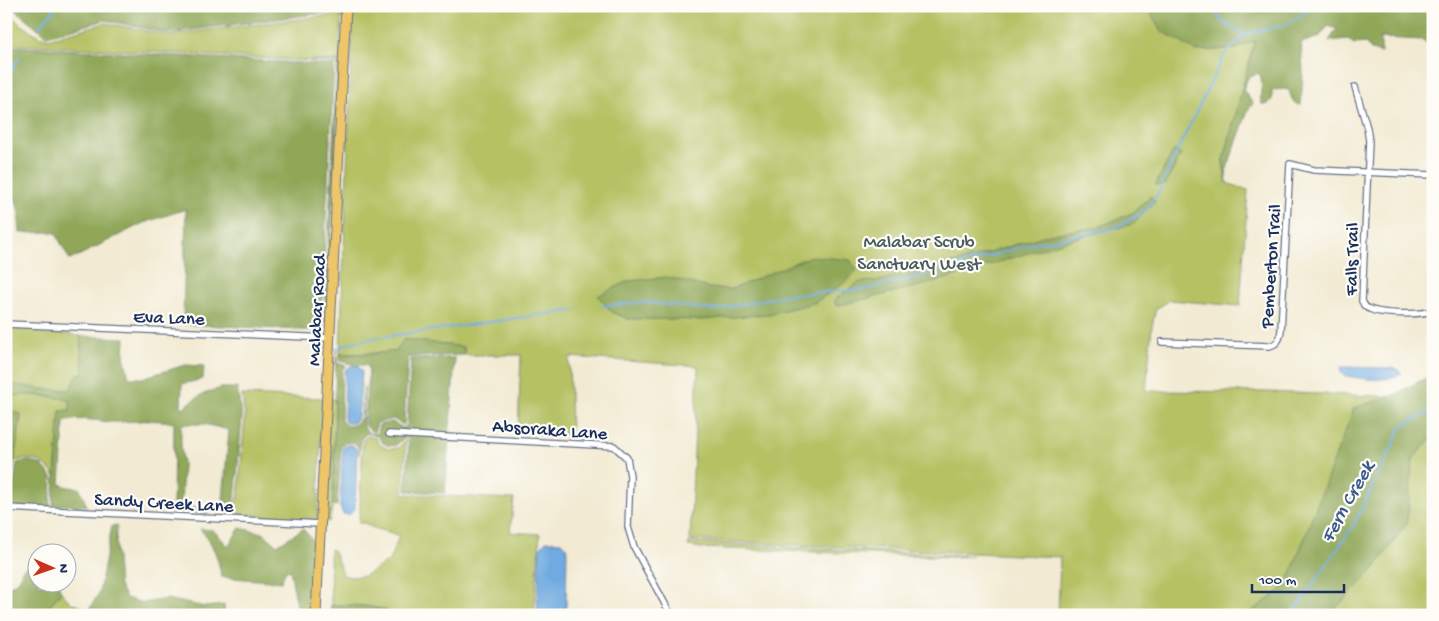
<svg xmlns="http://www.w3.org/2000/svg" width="1439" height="621" viewBox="0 0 1439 621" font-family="'Gochi Hand',sans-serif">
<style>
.green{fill:#b5c163;stroke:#687860}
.forest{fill:#90a759;stroke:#566b5c}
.water{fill:#70aae0;stroke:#466c9f}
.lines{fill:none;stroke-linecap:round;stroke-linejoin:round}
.stream{stroke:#70aae0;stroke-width:2}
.street-casing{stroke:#667087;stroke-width:8}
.primary-casing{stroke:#667087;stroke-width:11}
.street{stroke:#fff;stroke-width:5.5}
.primary{stroke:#ecc669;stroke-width:9}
.labels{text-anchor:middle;stroke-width:4.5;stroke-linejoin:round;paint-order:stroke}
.park-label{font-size:19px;fill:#495b60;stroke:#fdfcf7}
.street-label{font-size:19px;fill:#1b2f5e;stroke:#fdfcf7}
.water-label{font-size:20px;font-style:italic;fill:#395a8c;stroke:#fdfcf7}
</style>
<rect width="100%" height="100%" fill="#fdfcf7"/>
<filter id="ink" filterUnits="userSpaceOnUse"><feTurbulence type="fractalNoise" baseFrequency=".02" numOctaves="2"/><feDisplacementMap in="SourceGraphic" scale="10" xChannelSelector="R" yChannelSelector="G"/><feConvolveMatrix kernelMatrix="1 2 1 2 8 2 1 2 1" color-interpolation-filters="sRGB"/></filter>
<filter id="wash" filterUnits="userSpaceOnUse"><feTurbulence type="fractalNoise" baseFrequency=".0096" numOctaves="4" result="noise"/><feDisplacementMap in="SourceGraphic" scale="20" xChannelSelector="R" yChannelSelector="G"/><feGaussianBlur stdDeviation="1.12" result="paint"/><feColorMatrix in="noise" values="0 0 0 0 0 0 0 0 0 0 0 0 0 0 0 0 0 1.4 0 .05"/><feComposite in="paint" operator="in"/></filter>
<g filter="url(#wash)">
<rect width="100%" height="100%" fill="#f2ead2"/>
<g class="green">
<path d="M335,6H342L340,61H311L6,44V10L19,23L39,36L48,39L105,23L168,35L332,15L334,12Z"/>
<path d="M353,6H1064L1261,16L1223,163L1227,183L1248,190L1240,306L1170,300L1156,309L1152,326L1146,391L1267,392L1433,398V615H1058L1060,557L690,540L698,366L569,357L571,434L518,432L521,355H464V348C423,349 381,354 340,354Z"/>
<path d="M6,329H30L80,336L83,373L78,374L70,390L40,389L6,383Z"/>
<path d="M19,394L61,398L71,400V410L60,411L55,476C42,460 35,457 14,461L21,414L6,410V396Z"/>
<path d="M242,395L323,398L317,521L229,513V506H233L238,499L245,417Z"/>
<path d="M330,399H335L333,505L329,522L324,521Z"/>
<path d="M367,436L376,438L379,444L388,449L398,448L406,440L403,494L514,499L510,532L540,534L534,615H395C379,604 350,605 331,605L330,549L334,551L343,575L351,577L364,576L376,569L389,561L399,536C388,530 374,531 365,523H359L363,440Z"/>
<path d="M689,542L973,556L950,557L702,548L688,546Z"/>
<path d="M61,592L71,603L88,609L82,615H48L51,604Z"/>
</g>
<g class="forest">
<path d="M332,6L331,12L167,33L105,20L47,36L13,8L6,7Z"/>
<path d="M1433,6V45H1429L1423,40L1381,38V53L1371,50L1366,43L1354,44L1348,39L1329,41L1337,29L1328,26L1319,37L1301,43L1303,72L1301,105C1293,105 1291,97 1289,90L1284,89L1272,90V100L1267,105L1262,104C1257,92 1266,86 1259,73L1249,76L1243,89L1253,104L1249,108L1226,171L1227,183L1223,163L1255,40L1236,49L1196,51L1160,30L1149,11L1075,7Z"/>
<path d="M6,46L334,65L320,331L183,324L186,209L143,223L70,260L55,232L20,233L18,207L6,169Z"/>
<path d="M311,61H340L328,300L324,322L337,66L334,63Z"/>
<path d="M1174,150L1181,155L1165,185H1155Z"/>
<path d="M1151,196L1155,202L1133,224L1069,240L936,282L836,306L834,300L859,282L877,281L969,259L1050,234L1098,227L1132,213Z"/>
<path d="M811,256L850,260L857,270L842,285L814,303L769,314L701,320L628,319L612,312L598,296L628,281L667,277L709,288L732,289Z"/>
<path d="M80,336L125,338L124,356L129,378H142L185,365L204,366L203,379L182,384L181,409L201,395L221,388H237L242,417L235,499L231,505L223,500L229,430L204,424H181V445L183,464L181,505L208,510L207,514L173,511L174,423C152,418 137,422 115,422C97,422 81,416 64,422L60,484L68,487L79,488L87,506L53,505L60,411L70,410V401C51,395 27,394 6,396V383L40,389L70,390L78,374L83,373Z"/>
<path d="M404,339L464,347V355L408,357L404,425L393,419L377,423L374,432L370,430L365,425L367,385L369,373L367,365H356L339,361L340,354H370L396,351Z"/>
<path d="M336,351L337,363L346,366L342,370L341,420L346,426L355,425L361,418L364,387L363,426L368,433L375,434L377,433L379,425L392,422L403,428L407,426L411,359L455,358L445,493L406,491L409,439L405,438L396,445L389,446L382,442L378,436L367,433L361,439L359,455V448L354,442L345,443L341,447L337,506L333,505Z"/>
<path d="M1433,374V436L1413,459L1407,523L1374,569L1329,615H1247L1286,586L1354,408L1392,396Z"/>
<path d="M6,410L21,414L9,499H6Z"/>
<path d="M29,461L42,465L52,477L50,506L52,508L6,509V501H10L12,499L17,463Z"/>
<path d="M117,525L116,544L119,586L126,598L143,603L167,599L205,607L224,605L225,615H86L99,593L112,526Z"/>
<path d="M240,528L263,533L277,545L303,529L312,539L310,612L307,615H299L290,570L285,571L281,582L221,577C219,558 213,544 200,529L213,530L228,546Z"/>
<path d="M33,561L37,562L38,584H58L61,592L51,604L48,615H6V587L12,585L20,579L22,570Z"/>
<path d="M331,605C349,605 380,605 395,615H330Z"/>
</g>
<g class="water">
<path d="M351,366H358L362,372L358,417L354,423H346L344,419L345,370Z"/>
<path d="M1341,367L1392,368L1397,369L1402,373C1387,383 1360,379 1343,375L1341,373Z"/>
<path d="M347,445H353L357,449L355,509L349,515L343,514L340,507L343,448Z"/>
<path d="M546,541L561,542L567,547L566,615H537L540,547Z"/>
</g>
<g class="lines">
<g class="stream">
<path d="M1209,6L1226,25L1245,34"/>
<path d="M39,27L57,6"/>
<path d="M6,80L19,58"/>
<path d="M602,306L643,302L714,310L787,295L866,289L902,281L1035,243L1113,229L1146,211L1160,190L1177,151L1225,54L1245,34L1286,25L1315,6"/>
<path d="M318,345L324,346"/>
<path d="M335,349H338L346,344L368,339L575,310"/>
<path d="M1290,615L1303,599L1353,526L1402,426L1433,410"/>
</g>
</g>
</g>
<g filter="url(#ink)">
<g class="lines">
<defs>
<g id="street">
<path d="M1355,87L1367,128L1369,141L1362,301C1364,305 1365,308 1370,309C1380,314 1423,316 1433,310"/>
<path d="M6,324L330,338"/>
<path d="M1162,342L1269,346C1278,344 1280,339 1281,330L1290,164L1314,170L1433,175"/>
<path d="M389,434L614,446L627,458L630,476L628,527L634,547L671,615"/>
<path d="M6,508L320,524"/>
<path d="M942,615L944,614"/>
</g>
<path id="primary" d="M316,615L346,6"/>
</defs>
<use href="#street" class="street-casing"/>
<use href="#primary" class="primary-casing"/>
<use href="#street" class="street"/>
<use href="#primary" class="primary"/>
</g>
</g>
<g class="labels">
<g class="park-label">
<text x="919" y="247">Malabar Scrub<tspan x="919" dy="22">Sanctuary West</tspan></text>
</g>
<g class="street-label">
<text transform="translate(1350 259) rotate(-89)" y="7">Falls Trail</text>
<text transform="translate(1269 266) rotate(-86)" y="7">Pemberton Trail</text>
<text transform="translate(315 310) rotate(-87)" y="7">Malabar Road</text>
<text transform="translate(169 316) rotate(2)" y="7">Eva Lane</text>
<text transform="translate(550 428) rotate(4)" y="7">Absoraka Lane</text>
<text transform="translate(164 501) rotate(3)" y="7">Sandy Creek Lane</text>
</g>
<g class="water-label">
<text transform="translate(1346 501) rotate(-61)" y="7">Fern Creek</text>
</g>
</g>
<rect width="1439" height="621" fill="none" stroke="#fdfcf7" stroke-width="25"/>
<g transform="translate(52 568) rotate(92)"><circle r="24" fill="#fdfcf7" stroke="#a3aaba"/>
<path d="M0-4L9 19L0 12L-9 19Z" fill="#c8321e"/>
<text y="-8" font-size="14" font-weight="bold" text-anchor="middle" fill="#1b2f5e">N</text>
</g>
<path d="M1252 584v8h92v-8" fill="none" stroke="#1b2f5e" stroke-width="2.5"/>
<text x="1259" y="584" font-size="15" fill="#1b2f5e" stroke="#fdfcf7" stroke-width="4" paint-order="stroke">100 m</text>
</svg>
